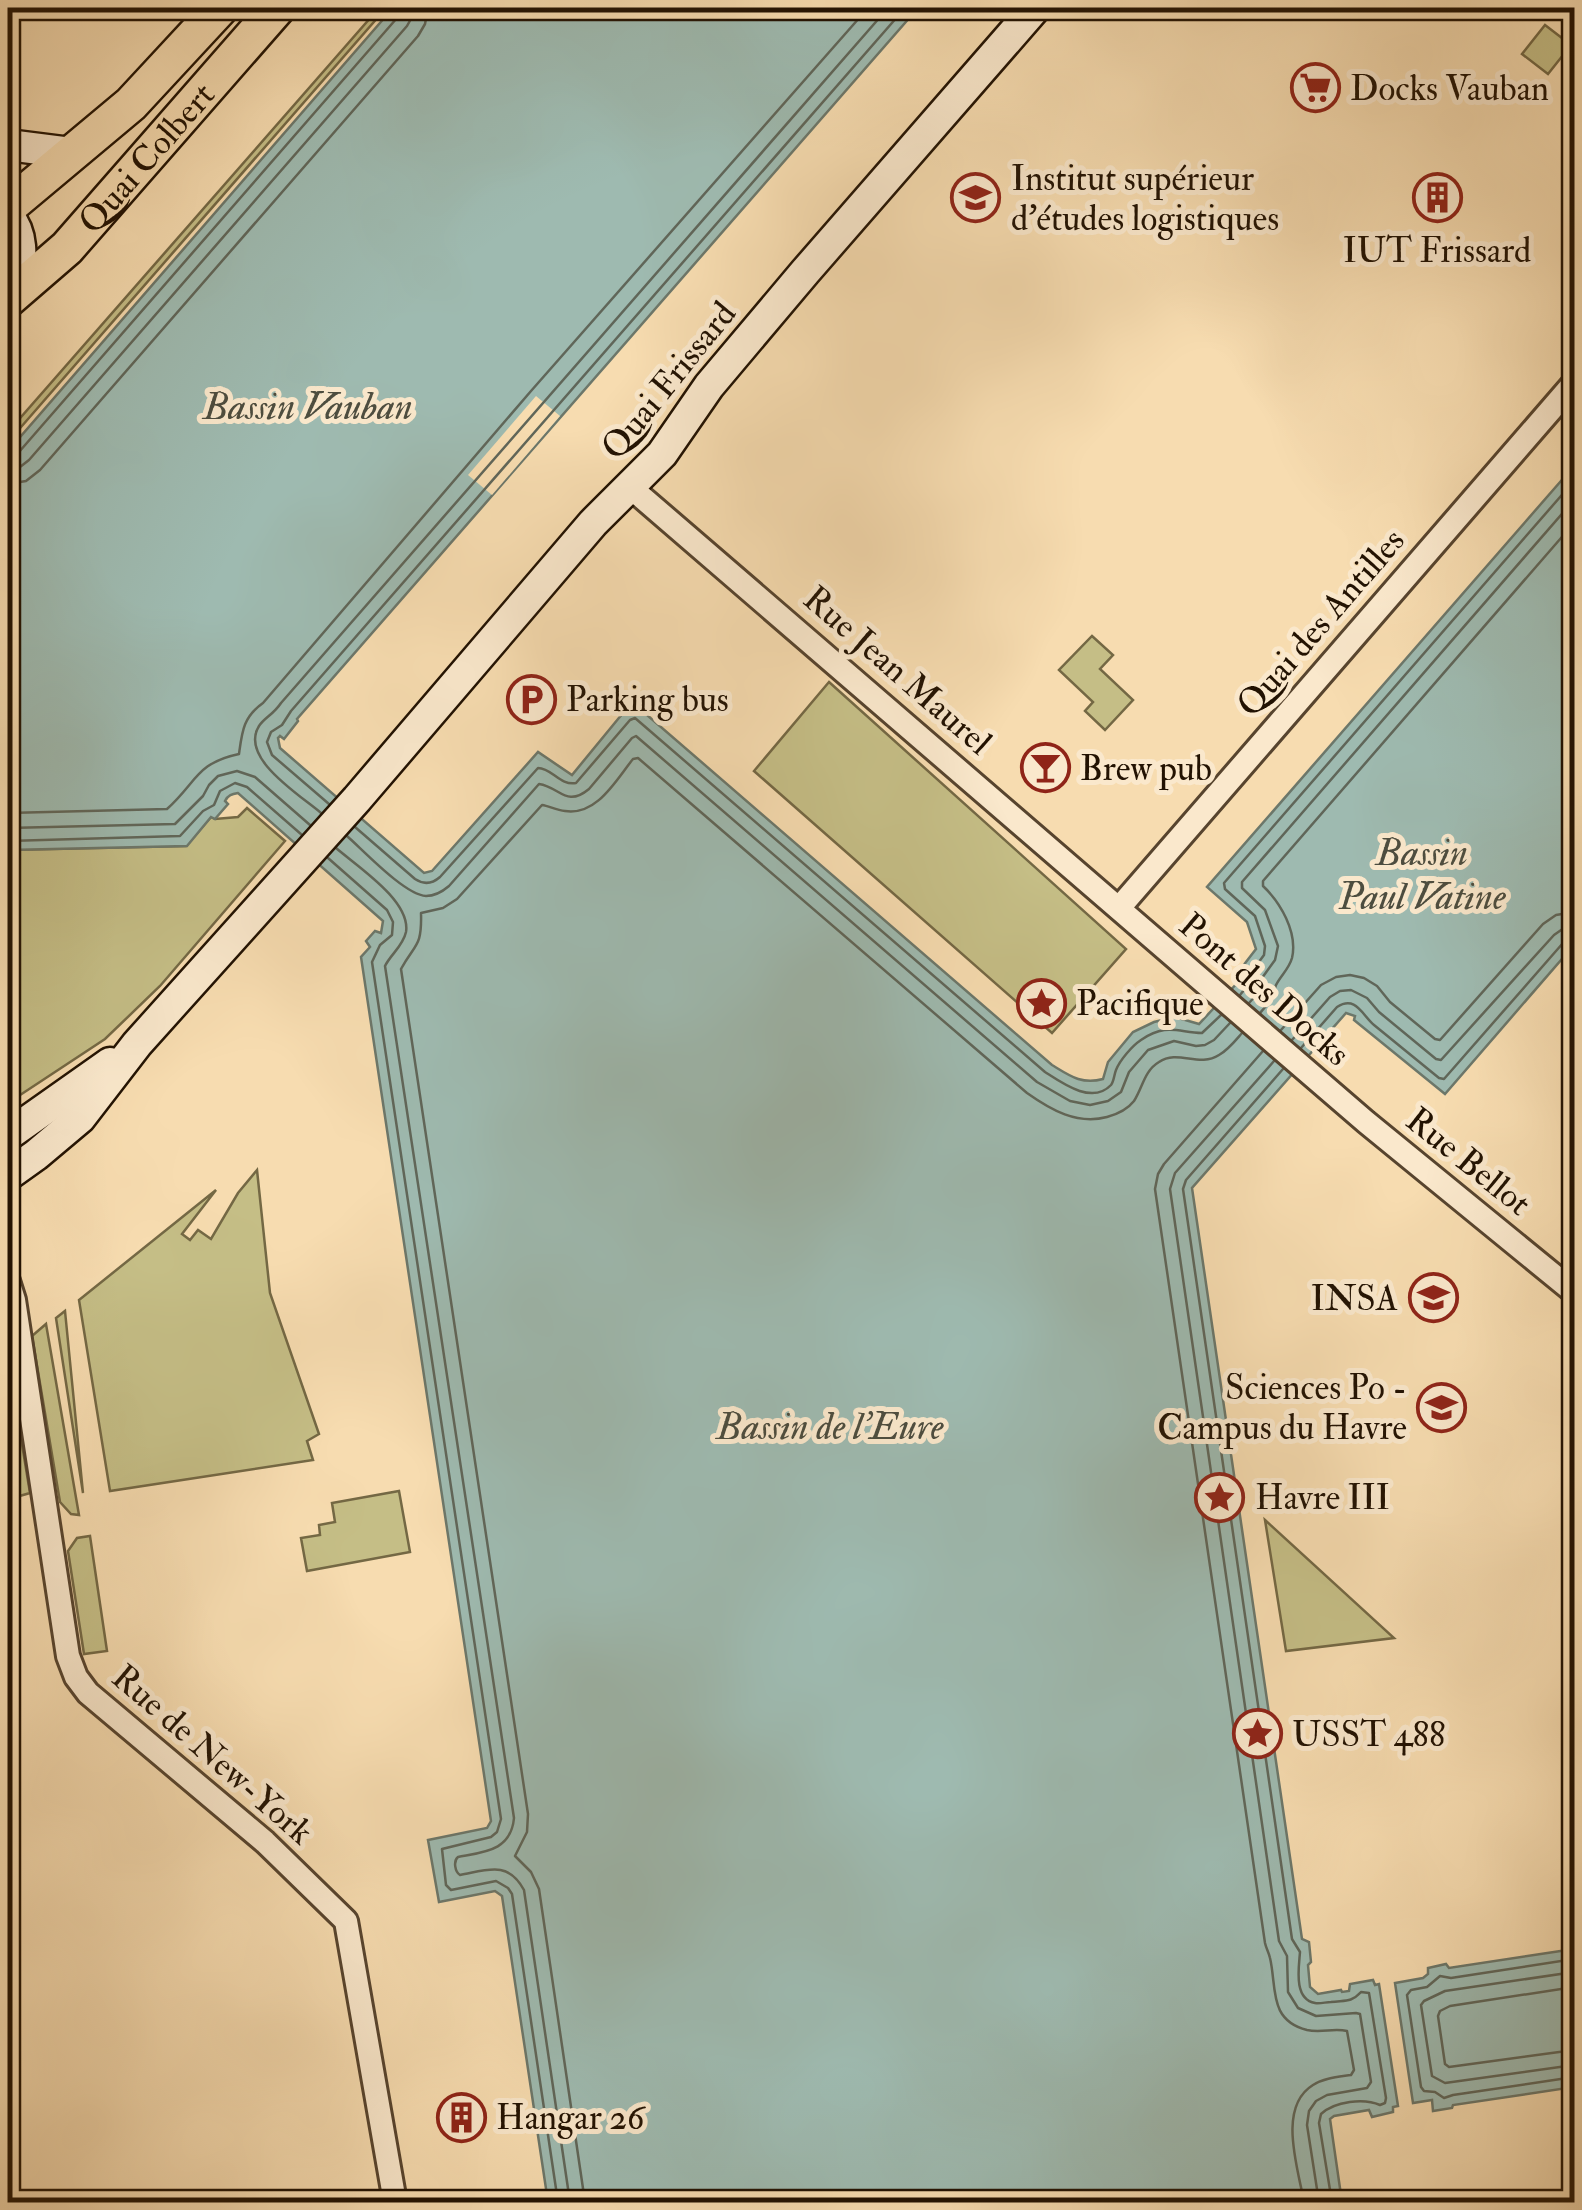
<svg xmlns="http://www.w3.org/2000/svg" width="1582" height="2210" viewBox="0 0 1582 2210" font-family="'IM FELL Double Pica',serif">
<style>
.green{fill:#c5be86;stroke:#746844;stroke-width:2.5}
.water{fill:#9ebab0;stroke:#6c776a;stroke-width:2.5}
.pier{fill:#f7dcb0}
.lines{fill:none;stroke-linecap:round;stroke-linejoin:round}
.shore{stroke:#606659;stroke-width:2.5}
.street-casing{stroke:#57442e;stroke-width:28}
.secondary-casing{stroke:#221202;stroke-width:35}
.primary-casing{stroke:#221202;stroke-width:40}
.street{stroke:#fae8cc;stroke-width:22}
.secondary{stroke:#fae8cc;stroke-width:30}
.primary{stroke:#f7dcb0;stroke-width:35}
.labels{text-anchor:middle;stroke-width:10;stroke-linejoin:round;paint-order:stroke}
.poi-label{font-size:35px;fill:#221202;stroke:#fae8cc;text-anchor:start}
.street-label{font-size:35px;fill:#221202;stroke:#fae8cc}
.water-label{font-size:38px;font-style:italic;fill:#4d4d3f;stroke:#fae8cc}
</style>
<rect width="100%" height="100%" fill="#f7dcb0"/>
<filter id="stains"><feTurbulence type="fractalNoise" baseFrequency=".002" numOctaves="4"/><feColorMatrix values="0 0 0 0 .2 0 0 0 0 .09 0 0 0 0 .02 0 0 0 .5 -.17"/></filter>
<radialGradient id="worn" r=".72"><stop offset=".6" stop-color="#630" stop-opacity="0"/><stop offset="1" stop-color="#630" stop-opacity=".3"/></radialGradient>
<g class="green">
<path d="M379,8H386L8,442V432Z"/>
<path d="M1545,25L1571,45L1548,74L1522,54Z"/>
<path d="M1092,636L1113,655L1100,669L1133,700L1105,730L1085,711L1093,702L1059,670Z"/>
<path d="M829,682L1126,949L1052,1033L754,771Z"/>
<path d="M247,808L285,841L160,986L105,1039L8,1103V850L186,846L211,817L215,819L238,817Z"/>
<path d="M257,1170L270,1293L319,1434L307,1441L313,1460L110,1491L79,1300L216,1190L182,1234L190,1240L198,1230L211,1239L238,1193Z"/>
<path d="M65,1311L83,1493L56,1318Z"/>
<path d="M46,1324L79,1515L71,1514L60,1502L32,1336Z"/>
<path d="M8,1359L30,1493L9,1499L8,1497Z"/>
<path d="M399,1491L410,1552L307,1571L301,1538L320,1535L319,1525L335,1522L332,1503Z"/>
<path d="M1265,1520L1394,1638L1286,1651Z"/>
<path d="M90,1536L107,1651L84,1654L68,1551L77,1538Z"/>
</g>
<g class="water">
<path d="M393,8H918L297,719L298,721L284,739L280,736L278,738L280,748L424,873L432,871L538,752L572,775L632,702L1052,1065C1070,1076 1082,1085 1103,1079L1108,1062L1133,1032L1154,1022L1175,1017L1199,1024L1240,980L1236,975L1256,949L1247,922L1207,887L1574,466V945L1445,1094L1354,1020L1355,1016L1346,1013L1192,1188L1302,1939L1309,1942L1311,1962L1308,1965L1310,1987L1318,1994L1341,1990L1342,1992L1349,1991L1350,1984L1373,1980L1375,1985L1379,1984L1398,2106L1393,2107V2112L1372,2117L1369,2110L1334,2116L1330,2119L1342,2202H548L502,1896L495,1891L439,1902L428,1840L487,1828L491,1821L361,957L370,947L366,941L375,931L381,933L383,921L238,793C232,794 228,795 225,801L228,804L215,819L211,817L187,846L8,850V451Z"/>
<path d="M1574,1949V2087L1453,2105L1452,2108L1433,2111L1432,2100L1413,2103L1395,1983L1423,1978L1428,1974V1968L1446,1964L1449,1968Z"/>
</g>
<path class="pier" d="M536,396L560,416L492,495L468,475Z"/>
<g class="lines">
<g class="shore">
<path d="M8,456L19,452L397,18L400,8"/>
<path d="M8,469L20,467L29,460L407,26L412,17L413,8"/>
<path d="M8,484L26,481L40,470L418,36L425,24L428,8"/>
<path d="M329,804L272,755L267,742L271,732L282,725L291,711L905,8"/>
<path d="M8,813L167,809C197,782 196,763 239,754C242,732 243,717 263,703L531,391L868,8"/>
<path d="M321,813C300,795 239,758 259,726C265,717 273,715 281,703L888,8"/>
<path d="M355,827L415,879C424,885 432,884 440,877L538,768C552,768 560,786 576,783L630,720L635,718L1045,1072C1062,1083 1092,1105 1111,1085C1114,1081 1114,1075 1116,1070C1120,1060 1132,1046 1141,1040C1166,1023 1177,1032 1202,1033L1221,1015"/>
<path d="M8,828L175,824L203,796L209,785L218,776L237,771L255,777L310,825"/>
<path d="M347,836C364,851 405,895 426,896C435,896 442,892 449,886L539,784C560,787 566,808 589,789L632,738L636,736L1037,1082L1070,1101L1090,1105L1108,1101L1121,1092L1129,1072L1148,1050L1174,1041L1196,1046L1205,1045L1214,1040L1230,1023"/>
<path d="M8,841L180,836L203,811L214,805L220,791L235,783L247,787L302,835"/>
<path d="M336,848C358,867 411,901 406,932C403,946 391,954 385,966L514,1818C511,1851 484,1852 458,1857C453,1861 455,1872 460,1875C487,1870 508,1860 524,1890L570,2202"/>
<path d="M328,858L387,910L393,922L392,935L380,945L372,962L501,1819L497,1832L491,1837L442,1849L446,1885L451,1890L496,1881L508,1888L512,1894L558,2202"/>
<path d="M1240,995L1248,985L1250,974L1264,955L1265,946L1255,916L1225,889L1224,883L1574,481"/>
<path d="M1249,1003L1258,993L1262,978L1275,960L1278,946L1265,910L1242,888V882L1574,500"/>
<path d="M1260,1013C1269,1004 1272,996 1276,985C1281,975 1289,969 1292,958C1298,932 1280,902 1263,886V881L1574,523"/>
<path d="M1281,1030L1321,985L1336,977L1350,975L1364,978L1377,986L1390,1002L1435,1039L1440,1040L1543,924L1556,915L1574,912"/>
<path d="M1292,1040L1330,997L1340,991L1351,990L1367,998L1379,1012L1436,1059L1441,1060L1554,935L1564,928L1574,927"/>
<path d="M1301,1048L1337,1007C1356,995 1362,1015 1374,1025L1439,1078L1444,1079L1563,943L1574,940"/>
<path d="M1263,1051L1164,1164L1158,1174L1155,1189L1265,1943C1266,1948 1269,1953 1270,1958C1277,1987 1268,2020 1307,2030C1321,2033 1334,2028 1347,2031L1354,2070L1351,2075C1338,2077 1324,2078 1313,2085C1277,2107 1298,2168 1304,2202"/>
<path d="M1274,1061L1175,1173L1170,1189L1279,1941L1287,1956L1288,1992L1298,2008L1316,2016L1356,2013L1360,2014L1371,2082L1367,2088L1327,2095L1316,2101L1309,2111L1307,2125L1319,2202"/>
<path d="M1283,1069L1186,1180L1183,1189L1292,1939L1300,1952C1299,1967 1293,1999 1315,2003C1320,2004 1326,2002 1331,2002C1345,2000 1351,2003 1361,1992L1369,1993L1386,2098L1385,2103L1380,2105C1364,2098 1335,2101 1321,2114L1319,2123L1332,2202"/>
<path d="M1574,1959L1451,1978L1440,1976L1427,1987L1411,1990L1407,1995L1421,2087L1424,2091L1435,2092L1444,2098L1453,2095L1574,2077"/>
<path d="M1574,1972L1445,1991L1424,2001L1421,2005L1432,2076L1445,2083L1574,2065"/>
<path d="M1574,1987L1450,2006L1440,2011L1438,2016L1445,2064L1449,2067L1574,2050"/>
<path d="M585,2202L539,1889L531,1872L515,1856L527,1832L528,1814L401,969C415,943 422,948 421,913L443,908L457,899L542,805C549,806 556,810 565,811C597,816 616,780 633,759L638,758L1027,1093C1051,1110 1077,1125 1107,1117C1118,1114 1127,1110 1134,1101C1143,1087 1144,1071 1159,1062C1178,1049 1199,1068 1219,1055C1228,1050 1235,1041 1242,1033"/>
</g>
<defs>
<g id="street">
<path d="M630,487L1366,1122L1574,1292"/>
<path d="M1119,908L1574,383"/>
<path d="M8,1281L14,1300L68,1656L76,1677L88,1693L265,1842L346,1921L395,2202"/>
</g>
<g id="secondary">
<path d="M8,145L71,153"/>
<path d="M8,216C27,238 19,267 17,293"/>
<path d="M8,1135L110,1063"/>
<path d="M8,1175L36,1155L80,1118L137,1044L357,799L593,523L662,454L709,386L805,272L1035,8"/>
</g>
<g id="primary">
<path d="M8,207L131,104L220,8"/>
<path id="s1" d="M8,299L67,248L277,8"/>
</g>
</defs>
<use href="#street" class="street-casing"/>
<use href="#secondary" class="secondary-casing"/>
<use href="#primary" class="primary-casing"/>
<use href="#street" class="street"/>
<use href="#secondary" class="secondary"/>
<use href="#primary" class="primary"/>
</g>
<defs>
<symbol id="supermarket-ring" viewBox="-11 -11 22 22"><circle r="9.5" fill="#fae8cc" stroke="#8f2418" stroke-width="1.5"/><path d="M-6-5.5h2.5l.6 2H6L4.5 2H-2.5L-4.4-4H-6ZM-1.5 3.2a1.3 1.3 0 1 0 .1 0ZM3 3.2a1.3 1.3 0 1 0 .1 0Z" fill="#8f2418"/></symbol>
<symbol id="university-ring" viewBox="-11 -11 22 22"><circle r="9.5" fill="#fae8cc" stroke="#8f2418" stroke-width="1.5"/><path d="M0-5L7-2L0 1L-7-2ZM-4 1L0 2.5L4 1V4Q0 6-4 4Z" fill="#8f2418"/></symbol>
<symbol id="building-ring" viewBox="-11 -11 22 22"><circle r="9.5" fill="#fae8cc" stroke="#8f2418" stroke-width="1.5"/><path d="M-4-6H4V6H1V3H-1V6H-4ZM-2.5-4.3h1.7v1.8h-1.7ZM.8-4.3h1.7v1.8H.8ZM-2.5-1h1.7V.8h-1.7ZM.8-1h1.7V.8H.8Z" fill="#8f2418"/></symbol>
<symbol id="parking-ring" viewBox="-11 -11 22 22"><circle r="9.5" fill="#fae8cc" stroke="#8f2418" stroke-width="1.5"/><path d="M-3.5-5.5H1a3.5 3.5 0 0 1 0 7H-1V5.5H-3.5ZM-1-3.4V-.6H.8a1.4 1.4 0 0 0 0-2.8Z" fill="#8f2418"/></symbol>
<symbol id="bar-ring" viewBox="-11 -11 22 22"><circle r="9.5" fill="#fae8cc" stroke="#8f2418" stroke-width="1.5"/><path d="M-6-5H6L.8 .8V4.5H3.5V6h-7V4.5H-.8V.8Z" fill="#8f2418"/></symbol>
<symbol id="sight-ring" viewBox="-11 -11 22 22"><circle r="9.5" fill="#fae8cc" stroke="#8f2418" stroke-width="1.5"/><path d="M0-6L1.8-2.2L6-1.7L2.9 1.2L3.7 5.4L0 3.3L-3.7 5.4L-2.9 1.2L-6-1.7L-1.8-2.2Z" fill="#8f2418"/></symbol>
</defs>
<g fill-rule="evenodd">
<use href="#supermarket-ring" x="1288" y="60" width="55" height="55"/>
<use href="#university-ring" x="948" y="170" width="55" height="55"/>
<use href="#building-ring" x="1410" y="170" width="55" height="55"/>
<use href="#parking-ring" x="504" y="672" width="55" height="55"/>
<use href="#bar-ring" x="1018" y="740" width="55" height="55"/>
<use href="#sight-ring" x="1014" y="976" width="55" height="55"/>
<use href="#university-ring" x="1406" y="1270" width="55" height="55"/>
<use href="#university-ring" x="1414" y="1380" width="55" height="55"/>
<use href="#sight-ring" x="1192" y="1470" width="55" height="55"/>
<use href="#sight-ring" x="1230" y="1706" width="55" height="55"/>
<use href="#building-ring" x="434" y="2090" width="55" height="55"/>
</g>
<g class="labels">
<g class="poi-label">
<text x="1350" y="100">Docks Vauban</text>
<text x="1011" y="190">Institut supérieur<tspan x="1011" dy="40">d'études logistiques</tspan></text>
<text x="1437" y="262" text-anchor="middle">IUT Frissard</text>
<text x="566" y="711">Parking bus</text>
<text x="1080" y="780">Brew pub</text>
<text x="1076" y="1015">Pacifique</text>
<text x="1398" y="1310" text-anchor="end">INSA</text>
<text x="1407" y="1399" text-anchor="end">Sciences Po -<tspan x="1407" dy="40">Campus du Havre</tspan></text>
<text x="1255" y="1509">Havre III</text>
<text x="1292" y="1746">USST 488</text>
<text x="496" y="2129">Hangar 26</text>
</g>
<g class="street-label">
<text dy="12" stroke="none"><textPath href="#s1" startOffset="198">Quai Colbert</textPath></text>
<text transform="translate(668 380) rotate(-51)" y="12">Quai Frissard</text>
<text transform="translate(1320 622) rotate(-49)" y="12">Quai des Antilles</text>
<text transform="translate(898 670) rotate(41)" y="12">Rue Jean Maurel</text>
<text transform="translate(1265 989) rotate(41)" y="12">Pont des Docks</text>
<text transform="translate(1469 1161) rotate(39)" y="12">Rue Bellot</text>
<text transform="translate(213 1754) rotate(41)" y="12">Rue de New-York</text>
</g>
<g class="water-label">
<text x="308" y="419">Bassin Vauban</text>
<text x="1422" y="865">Bassin<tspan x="1422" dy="44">Paul Vatine</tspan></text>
<text x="830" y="1439">Bassin de l'Eure</text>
</g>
</g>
<rect width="1582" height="2210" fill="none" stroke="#f7dcb0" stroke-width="40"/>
<rect x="10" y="10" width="1562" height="2190" fill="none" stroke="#221202" stroke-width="5"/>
<rect x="20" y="20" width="1542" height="2170" fill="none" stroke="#221202" stroke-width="2.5"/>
<rect width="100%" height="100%" filter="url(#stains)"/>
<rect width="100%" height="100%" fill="url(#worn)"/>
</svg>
